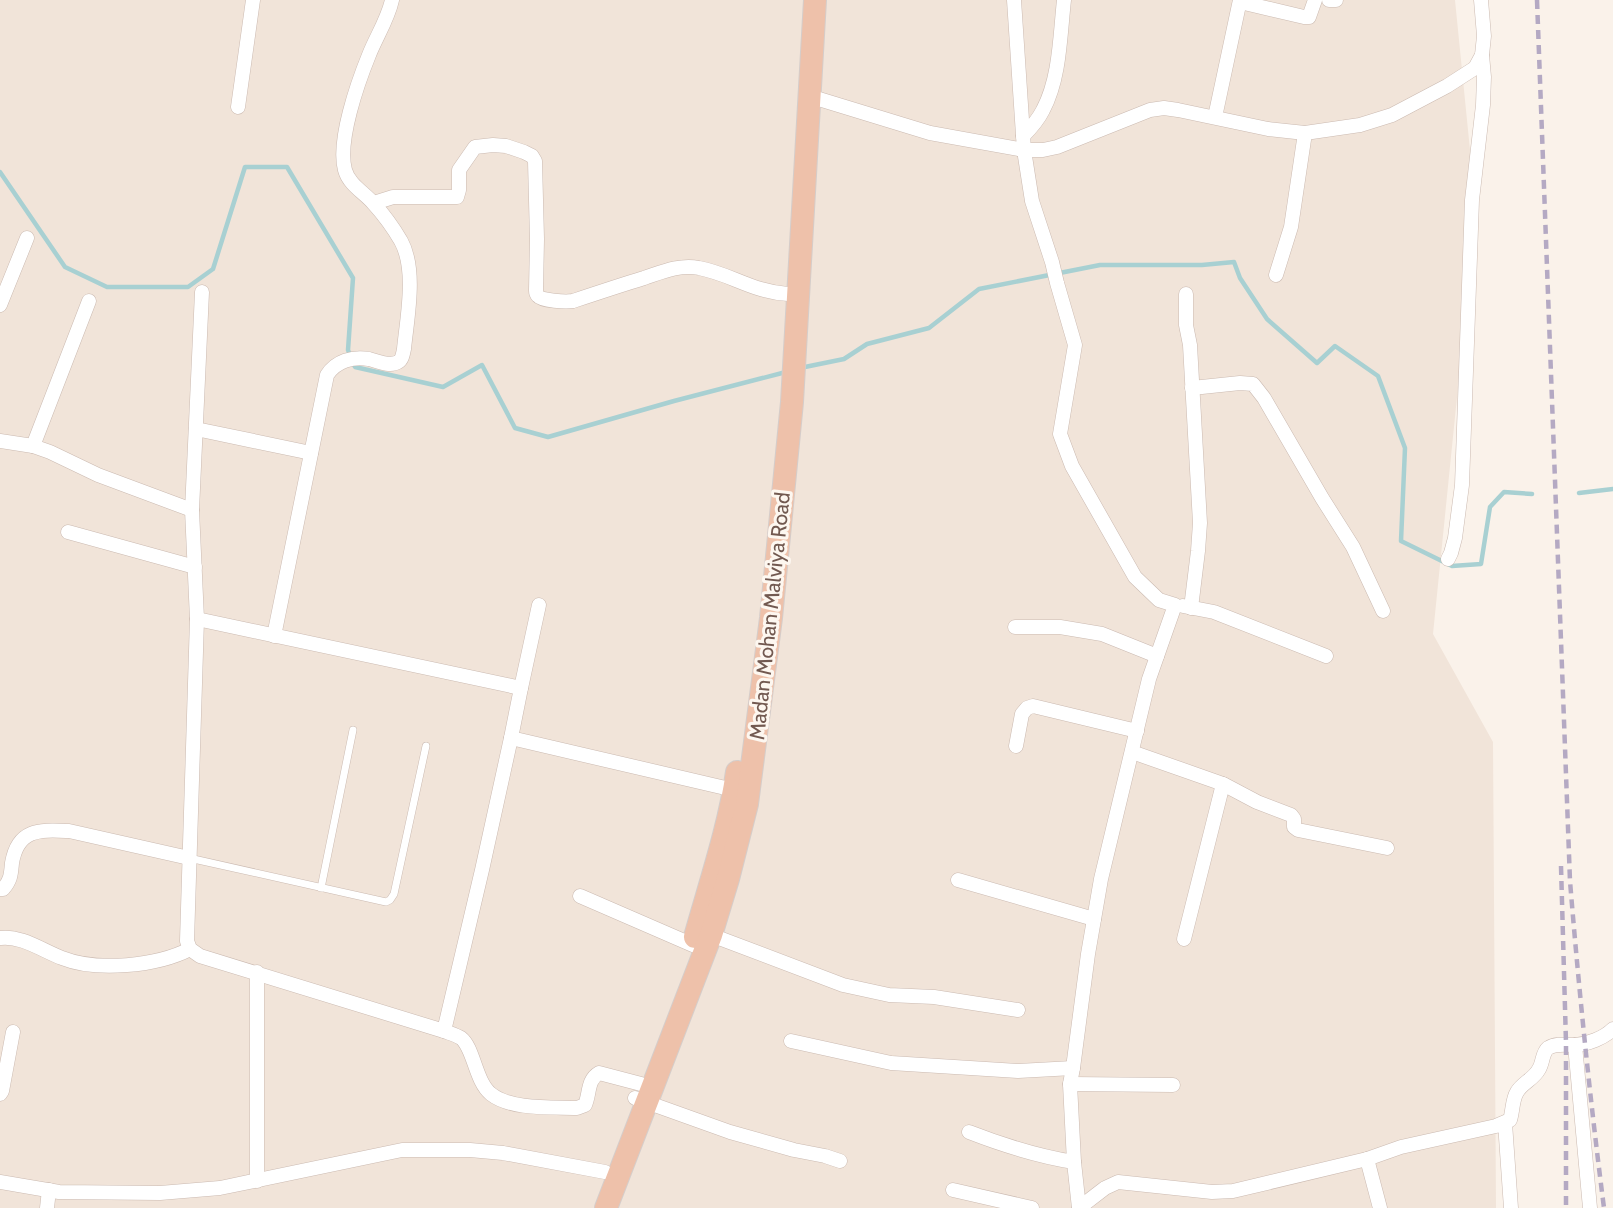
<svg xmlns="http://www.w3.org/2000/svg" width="1613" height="1208" viewBox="0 0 1613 1208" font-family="Cabin,sans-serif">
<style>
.residential{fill:#f1e4d9}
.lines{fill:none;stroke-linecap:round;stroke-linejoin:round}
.stream{stroke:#a8d0d2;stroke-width:4.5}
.service-casing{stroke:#cbbab1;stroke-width:8}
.minor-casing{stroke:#cbbab1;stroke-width:15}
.trunk-casing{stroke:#d5cdca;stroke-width:24}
.service{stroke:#fff;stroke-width:7}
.minor{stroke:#fff;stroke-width:14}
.trunk{stroke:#eec1aa;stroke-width:22}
.rail{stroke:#b4a9c3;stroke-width:4.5;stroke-dasharray:9 6;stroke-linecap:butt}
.labels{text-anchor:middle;stroke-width:6;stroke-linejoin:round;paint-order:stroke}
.street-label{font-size:21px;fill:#725950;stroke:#fdf7f0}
</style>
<rect width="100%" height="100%" fill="#faf2ea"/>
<path class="residential" d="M0,0H1455L1476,210L1433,634L1493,742L1496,1208H0Z"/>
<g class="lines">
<g class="stream">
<path d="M0,172L65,267L107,287H188L213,269L245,167H287L353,278L348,350L355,367L443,387L482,365L515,428L548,437L674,401L786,372"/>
<path d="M800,368L844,359L867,344L929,328L979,289L1100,265H1202L1234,262L1240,278L1267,319L1317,363L1335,346L1378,376L1405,448L1401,541L1452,566L1481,564L1490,507L1504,492L1532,494"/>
<path d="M1579,493L1613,489"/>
</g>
<defs>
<g id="service">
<path d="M189,858L386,902L390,900L394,894L426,746"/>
<path d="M321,888L353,730"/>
</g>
<g id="minor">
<path d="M1014,0L1024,150L1032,201L1052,262L1057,283L1075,345L1060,434L1072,466L1135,577L1159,600L1175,605L1149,679L1101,879L1088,954L1073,1068L1070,1084L1074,1162L1079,1208"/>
<path d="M1329,0H1336"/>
<path d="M1240,2L1304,17H1309L1315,0"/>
<path d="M809,96L930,133L1024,150H1043L1057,147L1150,110L1164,108L1178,110L1268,129L1305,133L1360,125L1392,115L1447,86L1475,68L1482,55L1484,36L1481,0"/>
<path d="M238,107L253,0"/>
<path d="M1215,117L1240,0"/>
<path d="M1023,136C1031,128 1038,120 1043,110C1060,78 1060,36 1064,0"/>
<path d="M374,203L393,197H457L459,190V170L475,147L493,145L506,146L524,152L532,156L535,161L537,239L536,291C536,292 536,294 538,296C542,301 566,302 573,301C597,293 621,285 644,278C662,272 680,264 699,268C731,274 753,292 788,294"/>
<path d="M1276,275L1291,227L1305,133"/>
<path d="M202,292L192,510L197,619L187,941L190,949L200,956L444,1031C449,1033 456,1035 461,1038C474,1048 475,1081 491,1094C511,1110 553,1107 577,1108L585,1105C590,1094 587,1080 599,1073L641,1084"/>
<path d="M1186,294V325L1190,345L1200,523L1198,551L1191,608"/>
<path d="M0,305L27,238"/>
<path d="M1192,388L1240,383L1253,384L1264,398L1322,498L1353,547L1383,611"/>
<path d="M196,429L311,453"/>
<path d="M0,441L33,446L50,452L98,475L192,510"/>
<path d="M33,446L89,301"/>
<path d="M68,532L195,567"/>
<path d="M1448,559L1451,553L1455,538L1462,485L1472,200L1483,105L1484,77L1482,55"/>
<path d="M1183,606L1214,612L1326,656"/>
<path d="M197,619L521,688L511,738L734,790"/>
<path d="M1015,627H1060L1102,634L1157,656"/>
<path d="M274,636L327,375C336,361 353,356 369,359C377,361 390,367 398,362C402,360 403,354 404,349C407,318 417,270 401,241C394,229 384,215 374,204C365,193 349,185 345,170C337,141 358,82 369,55C376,37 388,19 392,0"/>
<path d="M521,688L539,605"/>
<path d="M1016,746L1022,714L1027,708L1033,706L1137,731"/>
<path d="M1132,752L1223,784L1257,802L1291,815L1294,819V827L1298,830L1387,848"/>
<path d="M958,880L1094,919"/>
<path d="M0,889H3C11,880 11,874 12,863C18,828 40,830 69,831L189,858"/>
<path d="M580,896L693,945"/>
<path d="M711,935L843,985L889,995L934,997L1018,1010"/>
<path d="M0,938C21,935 43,951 62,958C97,972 157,966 190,949"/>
<path d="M1184,939L1223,784"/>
<path d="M257,972V1181"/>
<path d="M444,1031L482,870L511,738"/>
<path d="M791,1041L891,1063L1018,1071L1073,1068"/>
<path d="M1575,1045L1590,1208"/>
<path d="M1070,1084L1173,1085"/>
<path d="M0,1094L2,1091L13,1032"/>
<path d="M635,1098L730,1132L794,1150L825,1156L840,1161"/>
<path d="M1505,1123L1511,1208"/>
<path d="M969,1132C1005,1146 1036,1156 1074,1162"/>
<path d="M1367,1159L1380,1208"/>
<path d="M0,1182L59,1192L160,1193L220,1188L402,1150H470L503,1153L605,1172"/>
<path d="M953,1190L1032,1208"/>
<path d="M47,1208L49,1190"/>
<path d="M1079,1208L1105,1188L1118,1182L1212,1192L1233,1191L1367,1159L1401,1147L1496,1126L1510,1120C1513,1111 1512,1100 1517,1092C1522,1083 1534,1079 1539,1069C1543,1063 1542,1053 1548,1048C1556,1043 1566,1045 1575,1045C1588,1044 1604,1038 1613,1029"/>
</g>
<g id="trunk">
<path d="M695,937C710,883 729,828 737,772"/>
<path d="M606,1208L711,935L728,879L747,804L771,618L792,402L815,0"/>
</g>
</defs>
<use href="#service" class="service-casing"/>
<use href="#minor" class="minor-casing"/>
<use href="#trunk" class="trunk-casing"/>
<use href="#service" class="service"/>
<use href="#minor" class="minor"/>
<use href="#trunk" class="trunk"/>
<g class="rail">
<path d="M1537,0L1570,881C1579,991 1590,1099 1604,1208"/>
<path d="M1561,866L1566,1043V1208"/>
</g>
</g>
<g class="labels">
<g class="street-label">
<text transform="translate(770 616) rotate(-84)" y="7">Madan Mohan Malviya Road</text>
</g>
</g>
</svg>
